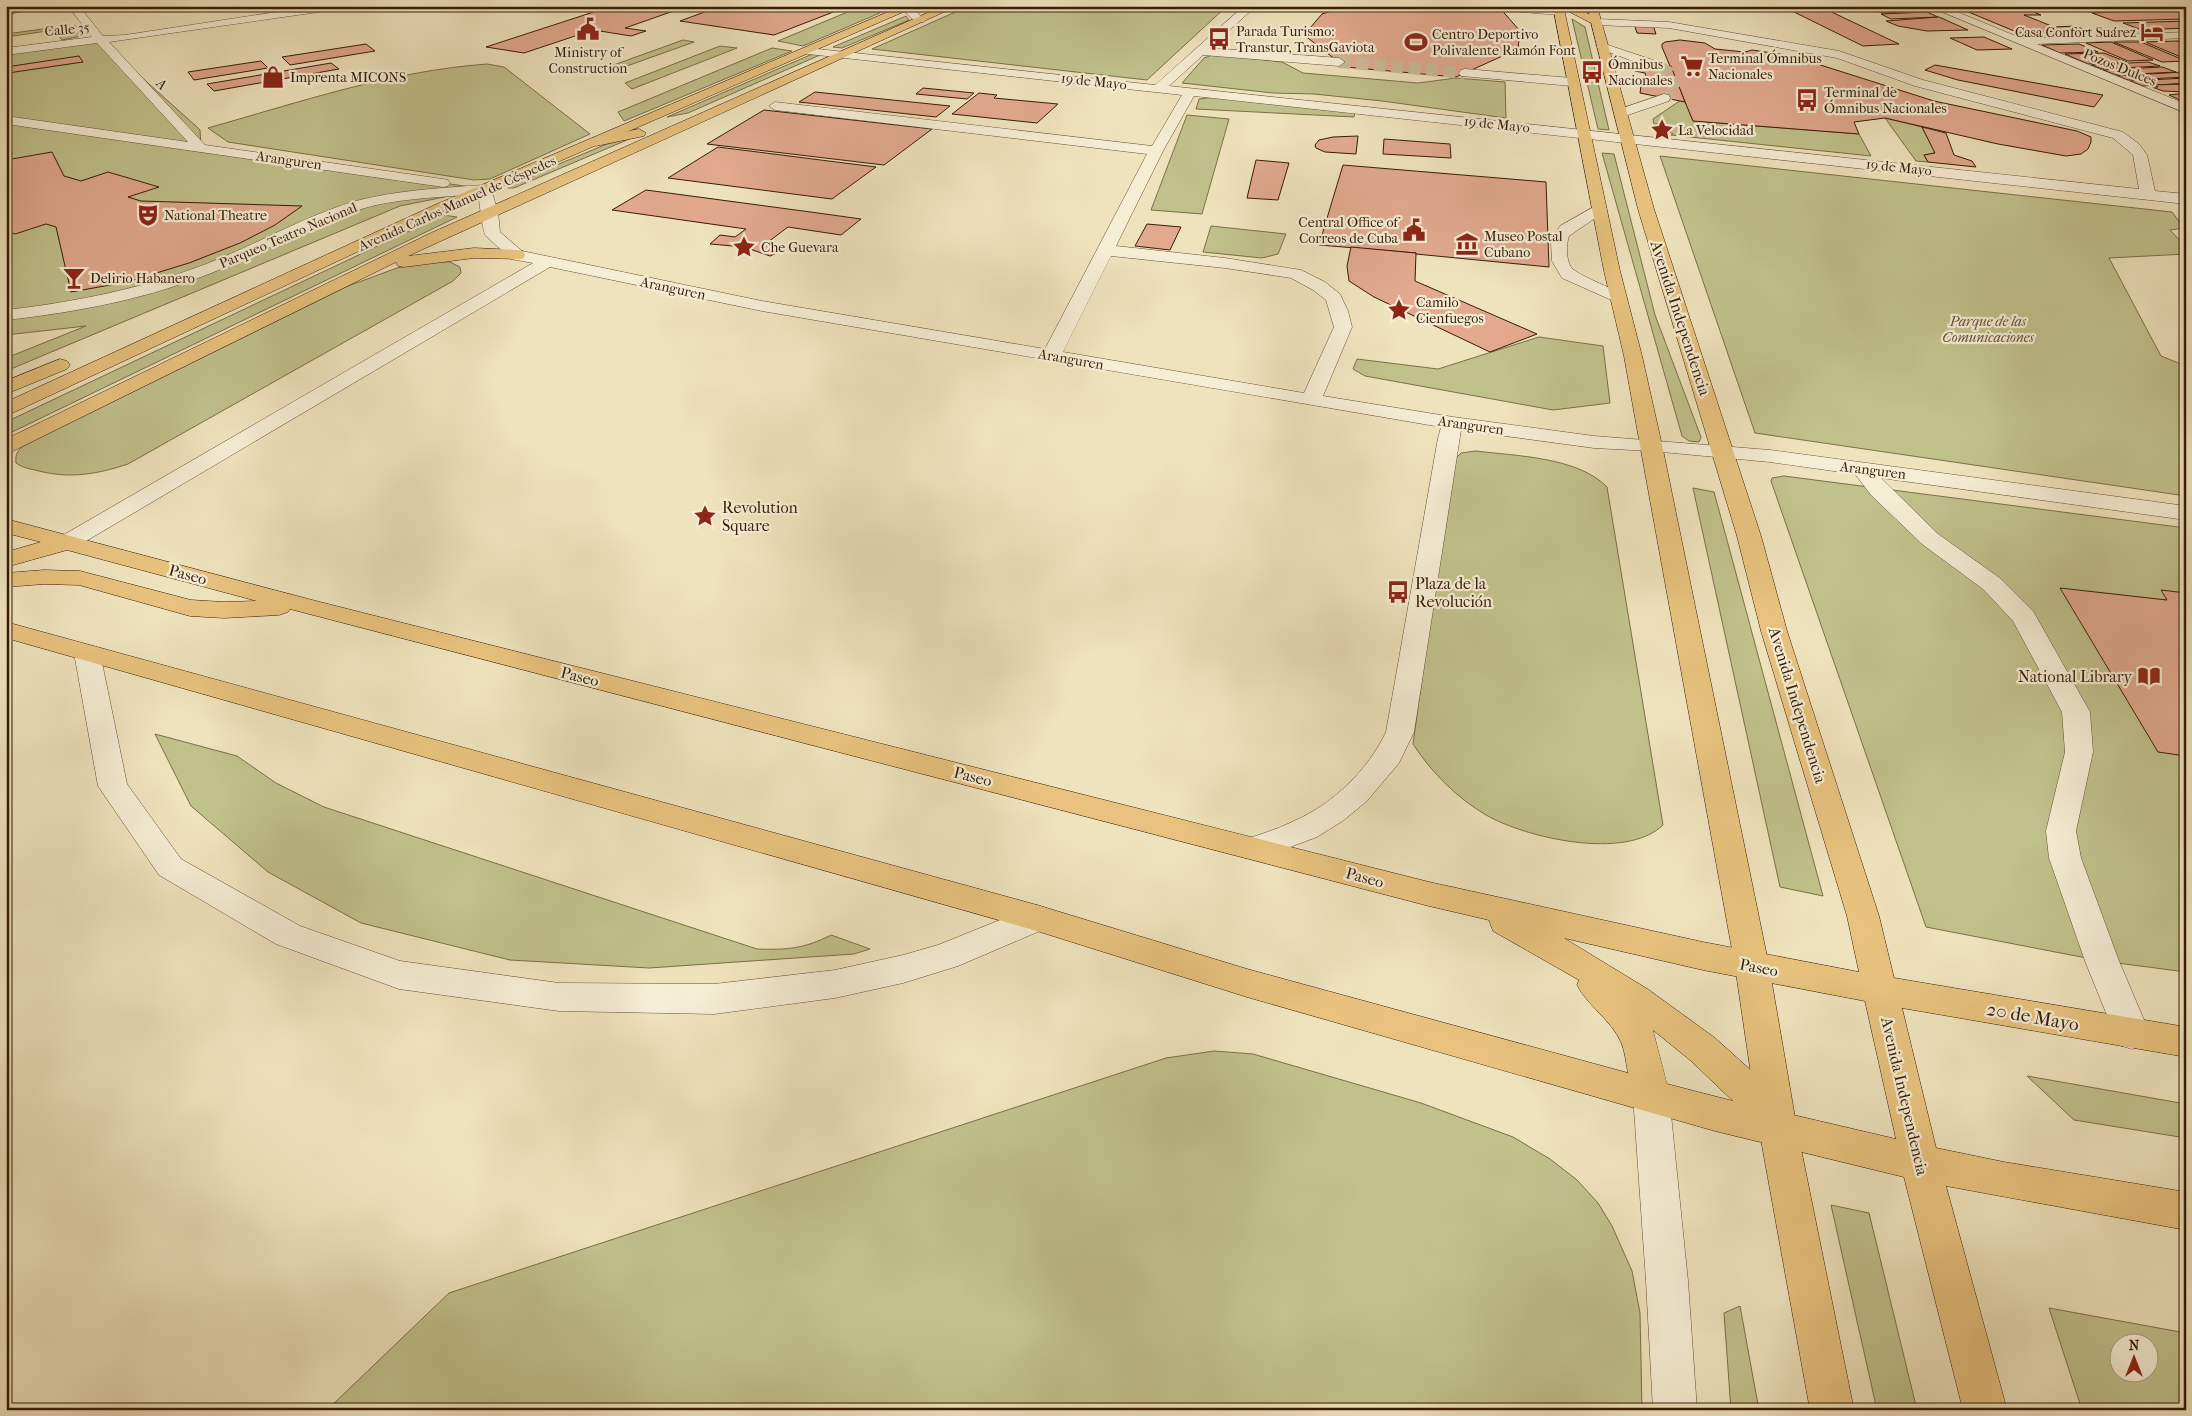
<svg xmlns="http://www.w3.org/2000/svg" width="2192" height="1416" viewBox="0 0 2192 1416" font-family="'IM FELL French Canon',serif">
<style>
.green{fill:#c1c18c;stroke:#7c6e49;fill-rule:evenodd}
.building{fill:#e2a98f;stroke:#371b06}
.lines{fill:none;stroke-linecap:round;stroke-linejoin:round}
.minor-tunnel{stroke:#cabb98;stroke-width:12;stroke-dasharray:12 5.5;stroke-linecap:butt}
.minor-casing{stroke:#654d34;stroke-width:1}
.major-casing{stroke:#371b06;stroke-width:1}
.highway-casing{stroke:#371b06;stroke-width:1}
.minor{fill:#f5edd4;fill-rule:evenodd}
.major{fill:#e8c27e;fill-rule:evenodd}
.highway{fill:#e8c27e;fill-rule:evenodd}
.labels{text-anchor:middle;stroke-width:4.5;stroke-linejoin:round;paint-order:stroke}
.far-street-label{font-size:14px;fill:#371b06;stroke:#f5edd4}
.far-poi-label{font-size:14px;fill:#371b06;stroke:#f5edd4;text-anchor:start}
.far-park-label{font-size:14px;font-style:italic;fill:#604d2e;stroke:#f5edd4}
.street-label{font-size:16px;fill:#371b06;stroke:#f5edd4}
.poi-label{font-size:16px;fill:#371b06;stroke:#f5edd4;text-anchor:start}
.near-street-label{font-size:19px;fill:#371b06;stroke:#f5edd4}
</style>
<rect width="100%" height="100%" fill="#efe3bd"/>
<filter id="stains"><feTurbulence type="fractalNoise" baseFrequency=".004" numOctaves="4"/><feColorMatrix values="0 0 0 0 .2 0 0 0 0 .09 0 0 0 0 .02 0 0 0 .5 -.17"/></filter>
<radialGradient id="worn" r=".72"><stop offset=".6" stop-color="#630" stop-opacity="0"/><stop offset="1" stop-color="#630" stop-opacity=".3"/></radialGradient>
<g class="green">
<path d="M845,6H896L803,46L778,41L857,8Z"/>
<path d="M969,6H1227L1147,80L872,49Z"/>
<path d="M906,16L909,20L842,48L833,47Z"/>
<path d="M1572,19L1585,27L1609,130L1598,129Z"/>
<path d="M65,26H76L82,36L62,40L54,30L6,37V34Z"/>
<path d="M683,40L694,42L613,71L608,67Z"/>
<path d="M101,41L197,127L200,130L201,147L484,189L400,206L6,371V358L86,326L6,335V52Z"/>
<path d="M720,46L737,48L632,89L625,83Z"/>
<path d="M772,48L792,51L624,121L618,112Z"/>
<path d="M817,54L820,55L688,113L667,117L810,55Z"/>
<path d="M1215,54L1282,62L1303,73L1418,83L1456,78L1505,82L1506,118L1382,101L1314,94L1273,93L1182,83L1204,58Z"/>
<path d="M487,64L504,67L590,134L490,179L474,180L228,142L208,128C300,102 391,71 487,64Z"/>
<path d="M1215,97L1355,112L1354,117L1196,109L1199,99Z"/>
<path d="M1684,98L1693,121L1859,134L1871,156L1671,135L1673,134L1658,124H1654L1653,119Z"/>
<path d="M1187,115L1229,119L1202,214L1151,210Z"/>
<path d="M1885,118L1922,127L1935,153L1924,155L1928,162L1916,161Z"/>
<path d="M634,137L514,188H508L511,184L607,144Z"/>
<path d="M1602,153L1614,154L1655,315L1701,437L1699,442L1689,441L1682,436Z"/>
<path d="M1660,156L2172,212L2184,228L2170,230L2186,247V254L2109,258L2161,356L2186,366V496L1755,433Z"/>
<path d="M443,215L457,217L6,435V422Z"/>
<path d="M1211,226L1286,234L1278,254L1262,258L1203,252Z"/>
<path d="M431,262H450L460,267L461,273L453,281L128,464C98,474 70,479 39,471C31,469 23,468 16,463C15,453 18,450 26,444L348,286L397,268Z"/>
<path d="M1539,337L1603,346L1610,403L1553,410L1365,376L1353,369L1357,359L1438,369Z"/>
<path d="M1476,451C1516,456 1578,457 1607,487L1663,825C1626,861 1526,838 1486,815C1457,798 1431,772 1413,744L1452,462L1461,453Z"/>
<path d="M1784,476L2186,528V972L2102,961L1926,927L1771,481L1772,478Z"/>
<path d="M1693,488L1714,492L1823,896L1780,887Z"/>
<path d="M155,734L237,756L276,783L324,807L757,949C786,950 804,949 831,935L870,949L854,954L649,968L510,960L361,923L268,872L191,806Z"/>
<path d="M1214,1051L1253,1054L1421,1103L1513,1137L1550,1159L1577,1180L1598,1203L1612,1226L1632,1271L1640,1313L1642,1410H327L449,1293L1166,1058Z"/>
<path d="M2027,1076L2186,1104V1138L2074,1120Z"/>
<path d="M1831,1205L1869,1213L1917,1410H1877Z"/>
<path d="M1740,1306L1759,1410H1731L1724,1313Z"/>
<path d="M2049,1308L2186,1333V1410H2082ZM2120,1344H2150V1374H2120Z"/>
</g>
<g class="building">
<path d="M6,6H39L41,9L6,14Z"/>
<path d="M102,6H138L107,11Z"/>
<path d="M612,6H688L625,28L646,31L631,36L600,31L595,33L587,32L524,53L486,47Z"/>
<path d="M721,6H819L841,9L774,35L680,21Z"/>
<path d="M1348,6H1498L1520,31L1518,49L1456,77L1345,67L1304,35L1322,14Z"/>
<path d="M1757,6H1819L1899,44L1863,46L1786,8H1761Z"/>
<path d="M1863,6H1915L1919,8L1870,9Z"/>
<path d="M1943,6H2070L2073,7L1953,11Z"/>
<path d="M2072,6H2128L2140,11L2088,12Z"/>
<path d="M2129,6H2186V19L2114,21L2092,13L2143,11Z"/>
<path d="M1919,8L1923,10H1918L1922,12L1882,13L1874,10L1899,11L1897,9Z"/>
<path d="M2027,9L2041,15H2024L2054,27L2076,26L2085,30L2019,33L1966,11Z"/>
<path d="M1927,12L1938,17L1891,19L1881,14Z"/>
<path d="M1939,17L1968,30L1927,31L1898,26L1886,21Z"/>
<path d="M2186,21V28L2142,30L2123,23Z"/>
<path d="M1634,24L1653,25L1656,34L1637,33Z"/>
<path d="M1984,37L2012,49L1977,50L1950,38Z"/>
<path d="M1680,40L1705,43L1715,49L1745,52L1752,50L1792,56L1934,101L2077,131L2091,137V142L2088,149L2081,154L2066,156L1998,144L1885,118L1854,122L1859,134L1693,121L1662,47V44L1665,42Z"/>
<path d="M2178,41L2186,44V59L2145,42Z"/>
<path d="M2111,42L2153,60L2128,61L2086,43Z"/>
<path d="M2114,42H2141L2186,61L2162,62Z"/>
<path d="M366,44L375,51L290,65L282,57Z"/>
<path d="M2079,44L2098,52L2060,53L2042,45Z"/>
<path d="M2104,53L2127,62L2088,64L2065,54Z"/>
<path d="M79,56L83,62L8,73L6,71V67Z"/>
<path d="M261,61L268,68L194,80L188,72Z"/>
<path d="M2148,62L2160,66L2102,69L2091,65Z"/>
<path d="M331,63L339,69L214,91L207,84Z"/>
<path d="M1935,65L2103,95L2094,107L1958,80L1925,70Z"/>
<path d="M1671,66L1685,102L1640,93L1641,86L1649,85L1645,73L1635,71L1634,67Z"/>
<path d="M2162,67L2176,72L2116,75L2103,70Z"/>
<path d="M2183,72L2186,73V77L2128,80L2117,76Z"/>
<path d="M2186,78V83L2143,86L2130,81Z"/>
<path d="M2186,84V92L2163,91L2152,87H2158L2154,85Z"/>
<path d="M923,88L974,93L967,99L916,94Z"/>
<path d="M815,92L950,106L936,117L799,102Z"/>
<path d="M979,93L997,95L994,98L1058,104L1037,123L952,114Z"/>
<path d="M2186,93V100H2180L2169,95Z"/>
<path d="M764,110L932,129L884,165L707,144Z"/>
<path d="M1922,127L1946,133L1954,155L1972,161L1976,167L1928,162L1924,155L1935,153Z"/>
<path d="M1358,136L1356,154L1325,152L1316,148L1315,145L1319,140L1333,137Z"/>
<path d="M1384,139L1450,144L1451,158L1383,154Z"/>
<path d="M718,147L876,167L832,199L668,178Z"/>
<path d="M52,152L64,176L81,181L108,172L159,187L128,197L141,201L302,206L275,225L240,243L189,263L127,282L71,292L56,227L46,224L15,234L6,231V160Z"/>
<path d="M1256,160L1289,163L1278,200L1247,198Z"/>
<path d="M1343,165L1546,182L1549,267L1416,254V253L1319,245Z"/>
<path d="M646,190L818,213L861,219L841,235L788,227L768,242L788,248L770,256L744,247L710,244L720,235L735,237L746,229L612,210Z"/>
<path d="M1147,224L1181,227L1170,250L1135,246Z"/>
<path d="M1351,247L1416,253L1415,281L1537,334L1490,352L1374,297L1349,281L1347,266Z"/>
<path d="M2060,588L2167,600L2161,590L2186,593V756L2158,752Z"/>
</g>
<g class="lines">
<g class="minor-tunnel">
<path d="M1493,6L1497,7"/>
<path d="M1339,62L1465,73"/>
<path d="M1658,66L1668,72L1675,90L1664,98"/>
</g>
<defs>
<g id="minor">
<path d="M68,6H79L103,36L125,35L316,6H344L339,9L109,42L205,145L443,179L448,180L450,183L448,186L443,187L6,124V116L188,142L97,43L6,55V48L92,37Z"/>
<path d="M889,6H911L925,20L924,22H916L904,11Z"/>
<path d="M1244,6H1256L1210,48L1339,58L1345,62L1339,66L1203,55L1169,86L2139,189L2133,155L2113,138L1915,86L1837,58L1669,28L1597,25L1592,22L1597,19L1669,22L1839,51L1923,80L2123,132L2139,144L2147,155L2155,191L2186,194V204L1194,96L1163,151L1116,246L1225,258L1301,270L1325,282L1340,294L1348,311L1352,327L1323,396L1453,417L1594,436L1770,450L2186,506V520L1881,478L1938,534L2001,579L2033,611L2090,712L2093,752L2076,831L2081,858L2119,961L2150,1034L2145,1045L2132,1049L2119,1045L2085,961L2049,858L2046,831L2065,752L2062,712L2013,621L1983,589L1922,544L1871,495L1855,474L1770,462L1651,451L1594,448L1461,430L1414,732L1399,763L1367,801L1344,820L1317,837L1266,856L1255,860L1244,856L1240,848L1244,840C1261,834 1278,829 1294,821C1333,804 1368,770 1386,732L1438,438L1441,427L762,311L550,267L76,547L68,549L60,547L56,542L60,537L533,263L511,259L486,236C482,230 480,204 478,194C444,197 409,198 376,205C321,218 272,249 219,270C151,298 79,312 6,320V310C75,302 141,289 206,264C256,245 304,216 356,201C398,190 441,188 484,185L489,186L491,189L498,212L500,232L522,251L762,301L1045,349L1147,154L775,110L769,106L775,102L1152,146L1182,95L808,54L802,51L808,48L1155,85ZM1111,256L1225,268L1291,278L1313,290L1326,300L1334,327L1304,393L1063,352Z"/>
<path d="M1528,6L1560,9L1565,12L1560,15L1497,10L1492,7Z"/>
<path d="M1928,6H1943L2023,39L2186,32V38L2037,44L2186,104V113Z"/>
<path d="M1602,43L1662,63L1664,66L1658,70L1654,69L1598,48L1596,46Z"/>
<path d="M1465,69L1572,78L1578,82L1572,86L1461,76L1459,73L1461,70Z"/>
<path d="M1664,94L1669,95L1670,98L1669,101L1622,117L1615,113L1617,110Z"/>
<path d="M1599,204L1604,206L1607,209L1604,212L1569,236C1566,245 1566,259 1571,267C1575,274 1615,290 1624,294L1627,298L1624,302L1618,303L1562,278L1552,261L1551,242L1560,226Z"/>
<path d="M87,645L96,647L100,653L127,784L181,859L300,926L400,961L559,983L714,984L835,970L903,955L938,945L1037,905L1049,909L1053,918L1049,927L958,966L903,983L835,998L714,1014L559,1011L399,989L276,944L159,875L98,786L74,653L78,647Z"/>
<path d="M1651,1078L1664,1083L1669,1095L1688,1281L1697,1410H1653L1646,1281L1633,1095L1638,1083Z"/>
</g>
<g id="major">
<path d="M902,6H917L447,210L6,416V402L437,204Z"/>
<path d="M1587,6H1597L1654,209L1761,536L1787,631L1879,916L1894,978L2186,1027V1057L1902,1008L1936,1148L2004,1162L2186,1192V1230L1946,1186L2007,1410H1963L1904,1177L1715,1131L1247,997L1037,931L6,638V622L1037,905L1247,969L1628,1073C1626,1063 1625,1051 1621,1042C1611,1020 1588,1006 1577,985L1579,980L1493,931L1489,920L1429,906L290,609L288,612L279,615L224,618L190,616L79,585L44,584L6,587V573L44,570L80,571L191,600L224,602L257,601L67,550L6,567V552L41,542L6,533V519L312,600L1429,882L1703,942L1859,972L1847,916L1761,631L1737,536L1638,209ZM1564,938L1703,970L1865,1001L1896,1139L1789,1114L1755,1074L1715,1038L1649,990ZM1653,1030L1690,1060L1733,1101L1667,1084Z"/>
<path d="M60,359L67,361L70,365L67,369L6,394V381Z"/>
</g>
<g id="highway">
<path d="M943,6H957L408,256L474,248L517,250L523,251L525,255L523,259L474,258L404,267L398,266L396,262L13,451L6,453V439L431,233Z"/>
<path d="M1553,6H1575L1602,22L1601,24H1593L1564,9L1620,271L1642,356L1662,445L1769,966L1797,1129L1854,1410H1810L1759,1129L1735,966L1640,445L1624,356L1604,271Z"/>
<path d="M639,129L646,133L644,136L596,146L589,142L591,139Z"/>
</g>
</defs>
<use href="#minor" class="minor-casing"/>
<use href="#major" class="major-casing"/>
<use href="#highway" class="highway-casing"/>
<use href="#minor" class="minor"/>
<use href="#major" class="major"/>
<use href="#highway" class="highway"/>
</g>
<defs>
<symbol id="civic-bare" viewBox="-9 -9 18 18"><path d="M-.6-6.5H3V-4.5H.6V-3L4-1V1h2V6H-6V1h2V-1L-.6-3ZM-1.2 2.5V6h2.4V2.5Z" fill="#8f2418" stroke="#f5edd4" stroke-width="2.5" paint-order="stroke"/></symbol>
<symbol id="hotel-bare" viewBox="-9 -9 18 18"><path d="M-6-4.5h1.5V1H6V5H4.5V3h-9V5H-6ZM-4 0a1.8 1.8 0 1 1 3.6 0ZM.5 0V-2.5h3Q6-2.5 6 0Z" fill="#8f2418" stroke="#f5edd4" stroke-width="2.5" paint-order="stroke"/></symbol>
<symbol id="bus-bare" viewBox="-9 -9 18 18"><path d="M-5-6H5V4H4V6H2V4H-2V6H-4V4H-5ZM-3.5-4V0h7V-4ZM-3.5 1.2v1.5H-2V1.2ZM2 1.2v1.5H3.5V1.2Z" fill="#8f2418" stroke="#f5edd4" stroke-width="2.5" paint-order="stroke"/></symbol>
<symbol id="stadium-bare" viewBox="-9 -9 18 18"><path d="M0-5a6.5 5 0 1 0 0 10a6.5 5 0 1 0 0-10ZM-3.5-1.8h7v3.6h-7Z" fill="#8f2418" stroke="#f5edd4" stroke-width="2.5" paint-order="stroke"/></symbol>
<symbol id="supermarket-bare" viewBox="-9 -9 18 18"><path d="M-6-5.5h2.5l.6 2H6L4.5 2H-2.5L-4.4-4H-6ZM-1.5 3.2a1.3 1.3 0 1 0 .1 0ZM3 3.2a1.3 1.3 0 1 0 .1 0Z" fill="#8f2418" stroke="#f5edd4" stroke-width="2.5" paint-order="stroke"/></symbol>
<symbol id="shop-bare" viewBox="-9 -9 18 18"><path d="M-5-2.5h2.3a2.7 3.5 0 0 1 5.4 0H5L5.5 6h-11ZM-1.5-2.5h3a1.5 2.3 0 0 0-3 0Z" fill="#8f2418" stroke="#f5edd4" stroke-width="2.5" paint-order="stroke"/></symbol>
<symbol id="sight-bare" viewBox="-9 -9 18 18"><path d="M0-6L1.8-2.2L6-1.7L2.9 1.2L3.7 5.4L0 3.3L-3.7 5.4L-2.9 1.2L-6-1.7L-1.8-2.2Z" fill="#8f2418" stroke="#f5edd4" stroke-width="2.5" paint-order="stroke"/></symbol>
<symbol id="theatre-bare" viewBox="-9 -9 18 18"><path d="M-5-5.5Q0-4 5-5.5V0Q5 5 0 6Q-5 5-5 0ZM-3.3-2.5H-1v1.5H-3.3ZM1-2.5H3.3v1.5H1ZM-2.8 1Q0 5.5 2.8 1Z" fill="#8f2418" stroke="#f5edd4" stroke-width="2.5" paint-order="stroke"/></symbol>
<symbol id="museum-bare" viewBox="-9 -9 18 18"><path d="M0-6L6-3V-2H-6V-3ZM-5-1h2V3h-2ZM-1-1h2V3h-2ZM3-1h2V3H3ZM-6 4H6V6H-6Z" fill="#8f2418" stroke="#f5edd4" stroke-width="2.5" paint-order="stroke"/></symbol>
<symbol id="bar-bare" viewBox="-9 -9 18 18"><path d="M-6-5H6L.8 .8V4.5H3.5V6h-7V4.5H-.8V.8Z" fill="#8f2418" stroke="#f5edd4" stroke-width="2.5" paint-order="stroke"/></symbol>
<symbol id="library-bare" viewBox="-9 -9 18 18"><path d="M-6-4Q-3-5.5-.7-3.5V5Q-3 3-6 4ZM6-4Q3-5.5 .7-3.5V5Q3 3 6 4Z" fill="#8f2418" stroke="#f5edd4" stroke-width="2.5" paint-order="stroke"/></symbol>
</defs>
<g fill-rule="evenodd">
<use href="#civic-bare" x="572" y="13" width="32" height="32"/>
<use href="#hotel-bare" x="2136" y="16" width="32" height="32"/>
<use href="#bus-bare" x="1203" y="23" width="32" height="32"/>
<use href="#stadium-bare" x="1400" y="26" width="32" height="32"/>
<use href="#supermarket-bare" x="1676" y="50" width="32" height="32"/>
<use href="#bus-bare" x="1576" y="56" width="32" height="32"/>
<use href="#shop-bare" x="257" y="61" width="32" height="32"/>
<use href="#bus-bare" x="1791" y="84" width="32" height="32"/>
<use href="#sight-bare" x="1646" y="114" width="32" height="32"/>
<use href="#theatre-bare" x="132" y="199" width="32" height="32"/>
<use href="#civic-bare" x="1398" y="214" width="32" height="32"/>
<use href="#museum-bare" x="1451" y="228" width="32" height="32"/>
<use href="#sight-bare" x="728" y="231" width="32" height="32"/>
<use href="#bar-bare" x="58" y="262" width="32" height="32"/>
<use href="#sight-bare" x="1383" y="294" width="32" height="32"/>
<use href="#sight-bare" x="689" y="500" width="32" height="32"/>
<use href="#bus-bare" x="1382" y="576" width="32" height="32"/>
<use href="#library-bare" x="2133" y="660" width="32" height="32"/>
</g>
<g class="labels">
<g class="far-street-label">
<text transform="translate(67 29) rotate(-6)" y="5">Calle 35</text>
<text transform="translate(2120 67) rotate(22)" y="5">Pozos Dulces</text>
<text transform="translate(1094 81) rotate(6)" y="5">19 de Mayo</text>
<text transform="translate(162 84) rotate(47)" y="5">A</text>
<text transform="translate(1497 124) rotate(6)" y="5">19 de Mayo</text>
<text transform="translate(289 160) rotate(8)" y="5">Aranguren</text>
<text transform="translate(1899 167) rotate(6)" y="5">19 de Mayo</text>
<text transform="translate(457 203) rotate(-24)" y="5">Avenida Carlos Manuel de Céspedes</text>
<text transform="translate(288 235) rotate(-23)" y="5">Parqueo Teatro Nacional</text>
<text transform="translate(673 288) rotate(12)" y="5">Aranguren</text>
<text transform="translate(1071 359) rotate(10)" y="5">Aranguren</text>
<text transform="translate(1471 425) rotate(8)" y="5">Aranguren</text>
<text transform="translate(1873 470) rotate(7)" y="5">Aranguren</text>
</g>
<g class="far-poi-label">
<text x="1236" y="36">Parada Turismo:<tspan x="1236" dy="16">Transtur, TransGaviota</tspan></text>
<text x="2136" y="37" text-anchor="end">Casa Confort Suárez</text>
<text x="1432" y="39">Centro Deportivo<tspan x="1432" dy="16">Polivalente Ramón Font</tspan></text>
<text x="588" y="57" text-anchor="middle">Ministry of<tspan x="588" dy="16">Construction</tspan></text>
<text x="1708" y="63">Terminal Ómnibus<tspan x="1708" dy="16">Nacionales</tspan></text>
<text x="1608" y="69">Ómnibus<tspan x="1608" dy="16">Nacionales</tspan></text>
<text x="290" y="82">Imprenta MICONS</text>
<text x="1824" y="97">Terminal de<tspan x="1824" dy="16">Ómnibus Nacionales</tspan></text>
<text x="1678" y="135">La Velocidad</text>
<text x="164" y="220">National Theatre</text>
<text x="1398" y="227" text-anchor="end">Central Office of<tspan x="1398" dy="16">Correos de Cuba</tspan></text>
<text x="1484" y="241">Museo Postal<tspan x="1484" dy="16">Cubano</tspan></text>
<text x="761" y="252">Che Guevara</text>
<text x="90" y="283">Delirio Habanero</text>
<text x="1416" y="307">Camilo<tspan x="1416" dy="16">Cienfuegos</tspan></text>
</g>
<g class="far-park-label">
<text x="1988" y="326">Parque de las<tspan x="1988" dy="16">Comunicaciones</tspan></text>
</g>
<g class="street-label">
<text transform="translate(1681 318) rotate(72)" y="6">Avenida Independencia</text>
<text transform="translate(188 574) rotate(15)" y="6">Paseo</text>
<text transform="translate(580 676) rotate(14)" y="6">Paseo</text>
<text transform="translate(1798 705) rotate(73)" y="6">Avenida Independencia</text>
<text transform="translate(973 776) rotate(14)" y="6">Paseo</text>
<text transform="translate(1365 877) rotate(15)" y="6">Paseo</text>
<text transform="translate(1759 967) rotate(11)" y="6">Paseo</text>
<text transform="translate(1905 1096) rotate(77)" y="6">Avenida Independencia</text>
</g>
<g class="poi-label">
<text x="722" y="513">Revolution<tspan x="722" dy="18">Square</tspan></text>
<text x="1415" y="589">Plaza de la<tspan x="1415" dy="18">Revolución</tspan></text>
<text x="2132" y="682" text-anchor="end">National Library</text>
</g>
<g class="near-street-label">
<text transform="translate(2033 1016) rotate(10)" y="7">20 de Mayo</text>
</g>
</g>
<rect width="2192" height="1416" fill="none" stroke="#efe3bd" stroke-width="25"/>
<rect x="8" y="8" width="2177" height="1401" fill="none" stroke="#371b06" stroke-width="2.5"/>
<rect x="12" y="12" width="2167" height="1391" fill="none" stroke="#371b06"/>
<g transform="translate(2134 1358)"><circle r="24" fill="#f5edd4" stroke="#a99982"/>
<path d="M0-4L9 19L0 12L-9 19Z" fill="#8f2418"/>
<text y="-8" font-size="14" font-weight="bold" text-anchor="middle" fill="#371b06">N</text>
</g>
<rect width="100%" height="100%" filter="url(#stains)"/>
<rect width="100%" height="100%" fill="url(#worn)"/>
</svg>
